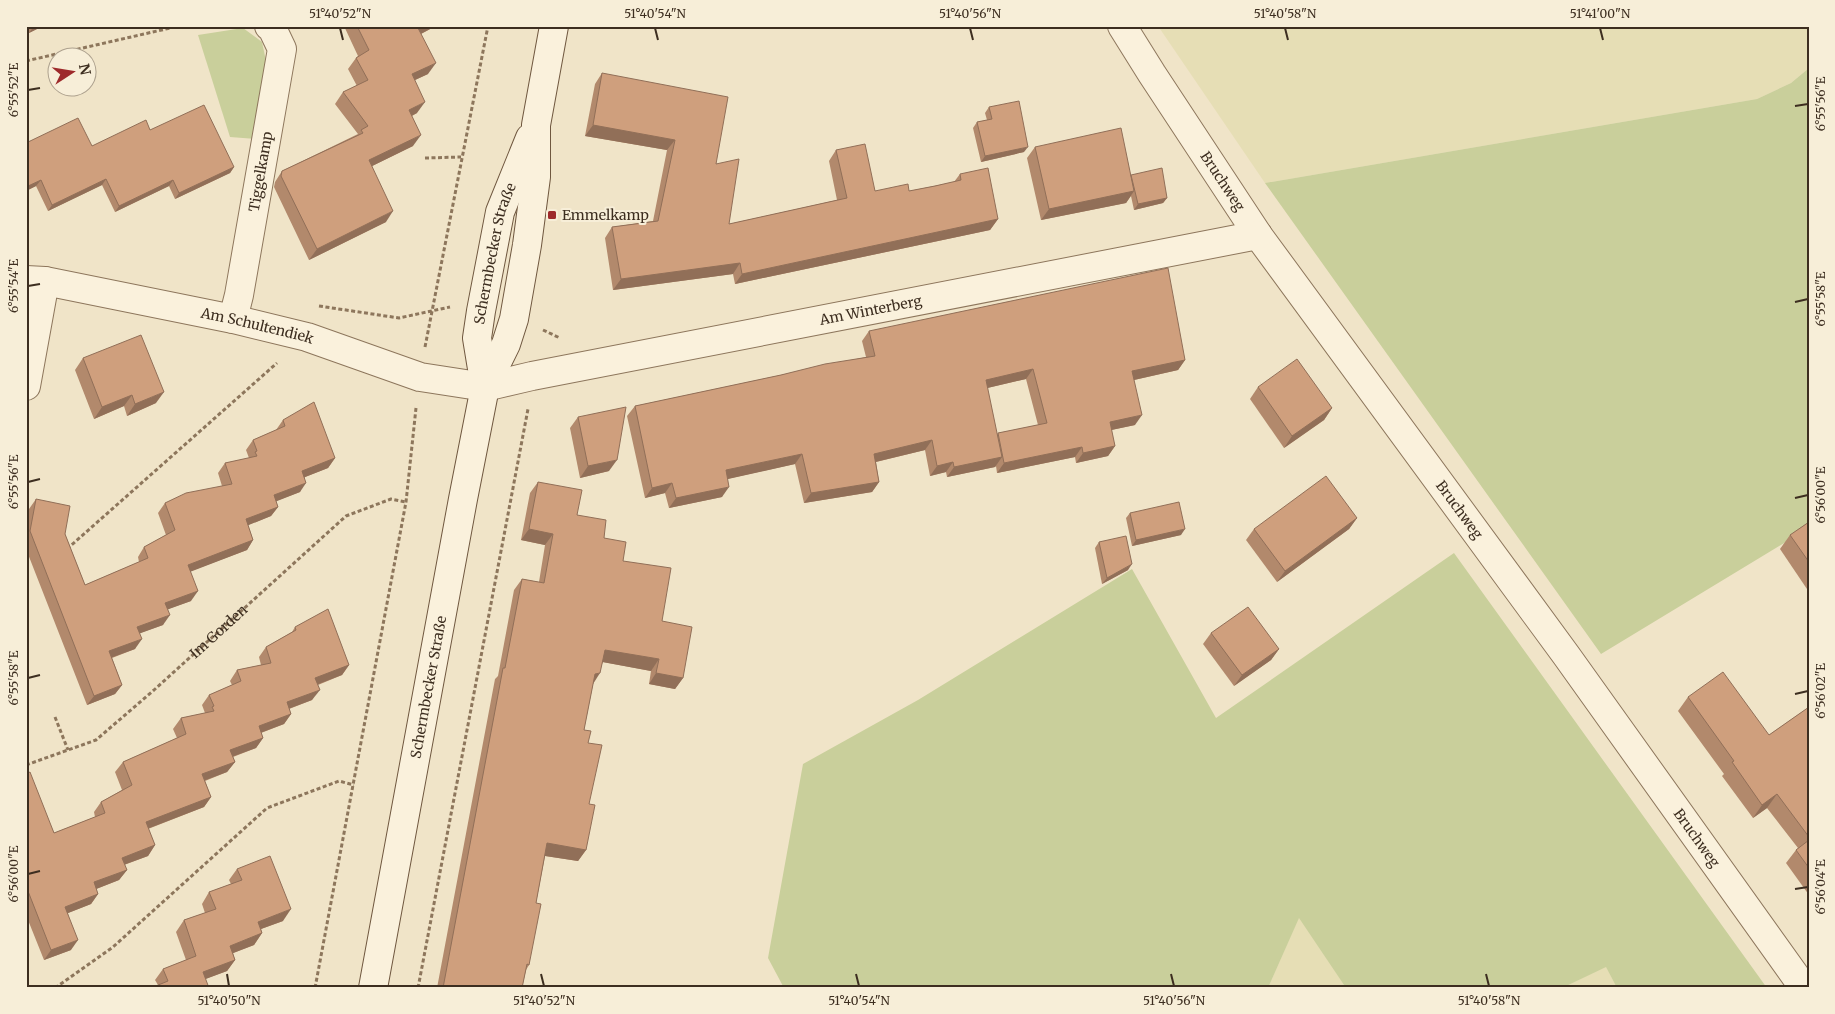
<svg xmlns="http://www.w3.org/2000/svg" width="1835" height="1014" viewBox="0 0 1835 1014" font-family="Merriweather,serif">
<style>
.farmland{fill:#e6deb5}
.green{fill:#c9cf9b}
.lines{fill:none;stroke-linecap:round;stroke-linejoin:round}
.minor-casing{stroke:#8d765c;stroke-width:30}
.secondary-casing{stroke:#6f573f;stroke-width:30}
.path{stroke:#8d765c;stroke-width:3;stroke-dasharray:4 2.5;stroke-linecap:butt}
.minor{stroke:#faf1dc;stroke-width:28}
.secondary{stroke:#faf1dc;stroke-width:28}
.wall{fill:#b2896c;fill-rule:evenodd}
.shaded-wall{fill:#916f58}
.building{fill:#cf9f7d;stroke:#916f58}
.ticks{fill:none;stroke:#3d2e20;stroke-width:2}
.poi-dot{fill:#9e2a2b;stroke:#f7eed8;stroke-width:2}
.labels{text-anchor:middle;stroke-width:4;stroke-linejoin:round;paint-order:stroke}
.street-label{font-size:14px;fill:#3d2e20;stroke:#f7eed8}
.poi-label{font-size:14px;fill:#3d2e20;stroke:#f7eed8;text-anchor:start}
.neatline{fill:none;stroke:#3d2e20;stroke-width:2}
.ticks-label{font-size:12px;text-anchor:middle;fill:#3d2e20}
</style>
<rect width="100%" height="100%" fill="#f0e4c8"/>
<g class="farmland">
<path d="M1158,26H1809V68L1791,83L1757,99L1265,183Z"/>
<path d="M1299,917L1346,988H1268Z"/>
<path d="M1606,966L1617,988H1562Z"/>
</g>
<g class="green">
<path d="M243,28L262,42L266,61L256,139L230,137L198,35Z"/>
<path d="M1809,68V528L1601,654L1265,183L1757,99L1791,83Z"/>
<path d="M1454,553L1767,988H1617L1606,967L1562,988H1346L1299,918L1268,988H784L768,958L803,764L918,700L1132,569L1216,718Z"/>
</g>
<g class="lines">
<defs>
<g id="minor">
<path id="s2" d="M1122,26L1152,74L1258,235L1566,655L1804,988"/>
<path id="s3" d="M26,280L45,281L233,319L307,337L420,377L485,387L532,376L1258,235"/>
<path id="s4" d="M233,319L239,295L282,49L272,28L269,26"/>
<path d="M26,386L45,281"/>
</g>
<g id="secondary">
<path id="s5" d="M485,387L477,338L481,311L500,212L530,138"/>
<path id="s6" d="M373,988L463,499L485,387L506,344L514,319L527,245L536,177V125L554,26"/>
</g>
</defs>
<use href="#minor" class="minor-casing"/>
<use href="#secondary" class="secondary-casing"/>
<g class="path">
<path d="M26,61L179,26"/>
<path d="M425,158L461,157"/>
<path d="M319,306L399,318L450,307"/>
<path d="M543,330L560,338"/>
<path d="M425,347L488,26"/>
<path d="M67,549L277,363"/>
<path d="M55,717L68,750"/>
<path id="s1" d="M26,765L96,740L154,690L346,516L391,499L406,502"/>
<path d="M55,988L113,947L267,808L339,781L354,785"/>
<path d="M315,988L406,502L416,408"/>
<path d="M418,988L528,409"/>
</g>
<use href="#minor" class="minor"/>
<use href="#secondary" class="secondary"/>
</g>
<g class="wall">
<path d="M26,26H43L29,33Z"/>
<path d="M344,26H433L432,28L421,34L428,74L415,80L417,113L412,116L413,146L372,166L386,222L309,260L274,187L275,182L282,171L358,134L335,104L343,92L357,86L348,69L356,58L358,56Z"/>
<path d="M602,73L716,164L729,224L837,200L829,161L836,150L875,191H909L954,182L960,174L998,219L990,230L735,284L733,274L613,290L605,238L612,227L653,221L667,150L585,136L595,84Z"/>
<path d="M989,107L1024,152L981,162L973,128L977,122L987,120L985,113Z"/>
<path d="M150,130L234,167L230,173L175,199L169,186L115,212L102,185L48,211L36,186L26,191V143L92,146Z"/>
<path d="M1035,147L1131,175L1167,198L1163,203L1134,210L1131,196L1126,203L1041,220L1027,158Z"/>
<path d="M869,331L1185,360L1178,370L1134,380L1135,425L1111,430L1115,446L1108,456L1076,463L1075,457L997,473L996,466L995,467L947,477L946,472L930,476L925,450L876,462L879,482L872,492L804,503L795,464L727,479L722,497L669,508L665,493L645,498L627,416L635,406L866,357L862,341ZM1026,379L1038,425L998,433L997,435L987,388Z"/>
<path d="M83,358L156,403L127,416L124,406L94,419L75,370Z"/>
<path d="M1258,387L1332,408L1324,420L1284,448L1250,399Z"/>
<path d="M578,417L609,471L580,478L570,428Z"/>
<path d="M283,420L335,458L328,468L305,477L300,492L276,501L278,507L271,516L248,525L253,540L247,550L191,571V601L168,609L163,625L140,633L135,649L112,658L122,685L115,694L87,705L26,549V525L29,509L36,499L65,534L85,585L139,562L138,557L144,547L166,535L158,513L165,503L222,486L218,473L225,463L249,458L246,450L253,440L276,430Z"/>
<path d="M538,482L604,538L623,561L662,621L683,678L675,689L649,684L651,671L603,662L593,684L584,730L588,743L589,804L586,850L578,861L545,856L536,903L529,965L526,970L522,988H437L495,679L498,676L514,590L522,579L539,582L545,545L521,540L530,493Z"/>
<path d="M1130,513L1181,535L1132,546L1126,518Z"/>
<path d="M1357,518L1349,529L1277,582L1246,540L1254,529Z"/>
<path d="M1809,522V592L1780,549L1790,535Z"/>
<path d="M1099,542L1128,570L1102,584L1095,548Z"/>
<path d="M295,627L349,665L342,675L318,685L312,700L289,709L291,714L284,724L261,733L263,738L256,748L233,757L235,762L227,772L205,781L211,797L204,807L148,829L155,845L148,856L124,865L127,870L119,880L96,889L98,894L91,904L68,913L71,950L44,960L26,915V774L54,833L95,817L94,812L101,802L122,790L115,772L123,762L177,738L173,729L181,718L205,713L202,705L209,695L232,685L230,681L237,670L261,665L259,657L266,647L292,632Z"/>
<path d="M1211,633L1279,649L1271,660L1234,686L1203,644Z"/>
<path d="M1688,697L1769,735L1809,707V895L1786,863L1796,850L1798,848L1767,808L1753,818L1722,776L1724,774L1678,711Z"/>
<path d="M237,869L283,921L261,929L262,933L254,945L233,953L235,960L227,971L205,979L158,985L155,980L163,969L186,960L176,932L184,920L205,913L202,904L209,892L231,884L229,880Z"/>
</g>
<g class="shaded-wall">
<path d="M34,26H43L29,33Z"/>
<path d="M421,26H433L432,28L411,39L418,28Z"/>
<path d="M436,63L428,74L404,85L412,74Z"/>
<path d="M425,102L417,113L401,121L409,110Z"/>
<path d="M593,125L675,140L667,150L585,136Z"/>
<path d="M421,135L413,146L362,171L369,160Z"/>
<path d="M1028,147L1024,152L981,162L985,156Z"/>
<path d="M234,167L230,173L175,199L179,193Z"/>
<path d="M106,179L102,185L48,211L52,205Z"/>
<path d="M41,180L36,186L26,191V187Z"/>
<path d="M173,180L169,186L115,212L119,206Z"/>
<path d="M1134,191L1126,203L1041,220L1049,209Z"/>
<path d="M1167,198L1163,203L1134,210L1138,204Z"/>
<path d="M393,211L386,222L309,260L317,249Z"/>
<path d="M998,219L990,230L735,284L742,274Z"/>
<path d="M740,263L733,274L613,290L621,279Z"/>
<path d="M1185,360L1178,370L1125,382L1132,371Z"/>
<path d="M1033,369L1026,379L979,390L986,380Z"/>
<path d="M164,392L156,403L127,416L135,404Z"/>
<path d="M132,395L124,406L94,419L102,407Z"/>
<path d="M1332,408L1324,420L1284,448L1292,436Z"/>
<path d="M1142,415L1135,425L1102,432L1110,422Z"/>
<path d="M932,440L925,450L867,464L874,454Z"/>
<path d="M1115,446L1108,456L1076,463L1083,453Z"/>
<path d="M1082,447L1075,457L997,473L1004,463Z"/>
<path d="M802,454L795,464L719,481L726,470Z"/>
<path d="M1002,457L995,467L947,477L954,467Z"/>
<path d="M335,458L328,468L295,481L302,471Z"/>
<path d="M617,460L609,471L580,478L588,466Z"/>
<path d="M953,462L946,472L930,476L937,466Z"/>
<path d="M879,482L872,492L804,503L811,493Z"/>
<path d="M306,483L300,492L267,505L274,495Z"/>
<path d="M672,483L665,493L645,498L652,488Z"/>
<path d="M729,487L722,497L669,508L676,498Z"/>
<path d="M278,507L271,516L239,529L246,519Z"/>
<path d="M1357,518L1349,529L1277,582L1285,571Z"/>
<path d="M529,529L553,534L545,545L521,540Z"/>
<path d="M1185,529L1181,535L1132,546L1136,540Z"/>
<path d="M253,540L247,550L182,575L188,565Z"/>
<path d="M1132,564L1128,570L1102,584L1107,578Z"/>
<path d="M198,591L191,601L158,613L165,603Z"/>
<path d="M170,615L163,625L130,637L137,627Z"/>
<path d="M142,639L135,649L102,661L109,651Z"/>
<path d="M1279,649L1271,660L1234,686L1242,675Z"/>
<path d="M605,650L659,659L651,671L597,661Z"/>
<path d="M349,665L342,675L308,688L315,678Z"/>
<path d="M600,673L593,684L595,674Z"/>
<path d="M656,673L683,678L675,689L649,684Z"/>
<path d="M122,685L115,694L87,705L94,696Z"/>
<path d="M320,690L312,700L280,712L287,702Z"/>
<path d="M291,714L284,724L252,736L259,726Z"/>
<path d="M263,738L256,748L223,760L230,750Z"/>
<path d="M235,762L227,772L195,784L202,774Z"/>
<path d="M1777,794L1767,808L1753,818L1762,805Z"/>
<path d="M211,797L204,807L139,832L146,822Z"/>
<path d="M547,843L586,850L578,861L539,855Z"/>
<path d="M155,845L148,856L115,868L122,858Z"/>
<path d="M127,870L119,880L86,893L94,882Z"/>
<path d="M98,894L91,904L58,917L65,907Z"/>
<path d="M291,909L283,921L250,933L258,922Z"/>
<path d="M262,933L254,945L223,957L230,946Z"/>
<path d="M78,940L71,950L44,960L51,950Z"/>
<path d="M235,960L227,971L195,983L203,972Z"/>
</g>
<g class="building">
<path d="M357,26H421L418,28L436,63L412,74L425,102L409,110L421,135L369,160L393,211L317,249L281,176L282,171L363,133L361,130L368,126L343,92L368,80L356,58L369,50Z"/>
<path d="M602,73L728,97L716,164L739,159L729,224L847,198L836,150L865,144L875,191L908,184L909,191L935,186L961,180L960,174L988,168L998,219L742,274L740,263L621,279L612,227L658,221L675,140L593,125Z"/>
<path d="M1019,101L1028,147L985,156L977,122L992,119L989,107Z"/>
<path d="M204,105L234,167L179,193L173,180L119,206L106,179L52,205L41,180L26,187V143L78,118L92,146L146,120L150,130Z"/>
<path d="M1121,128L1134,191L1049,209L1035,147Z"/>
<path d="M1162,168L1167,198L1138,204L1131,175Z"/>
<path d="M1168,268L1185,360L1132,371L1142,415L1110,422L1115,446L1083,453L1082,447L1004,463L998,433L1047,423L1033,369L986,380L1002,457L954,467L953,462L937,466L932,440L874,454L879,482L811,493L802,454L726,470L729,487L676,498L672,483L652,488L635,406L781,375L825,364L875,356L869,331Z"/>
<path d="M141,335L164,392L135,404L132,395L102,407L83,358Z"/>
<path d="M1297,359L1332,408L1292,436L1258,387Z"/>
<path d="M314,402L335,458L302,471L306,483L274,495L278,507L246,519L253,540L188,565L198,591L165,603L170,615L137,627L142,639L109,651L122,685L94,696L30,531L36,499L70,506L65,534L85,585L148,558L144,547L175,530L165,503L186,493L232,484L225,463L257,456L255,452L257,451L253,440L285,426L283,420Z"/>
<path d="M626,407L617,460L588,466L578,417Z"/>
<path d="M1326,476L1357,518L1285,571L1254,529Z"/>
<path d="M538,482L582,490L577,515L606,520L604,538L626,542L623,561L671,568L662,621L692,627L683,678L656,673L659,659L605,650L600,673L595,674L584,730L591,731L588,743L602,745L589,804L595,805L586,850L547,843L536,903L541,904L529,965L527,964L522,988H443L503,668H505L522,579L544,583L553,534L529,529Z"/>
<path d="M1179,502L1185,529L1136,540L1130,513Z"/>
<path d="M1809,522V562L1790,535Z"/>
<path d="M1126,536L1132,564L1107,578L1099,542Z"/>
<path d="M1248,607L1279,649L1242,675L1211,633Z"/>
<path d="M328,609L349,665L315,678L320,690L287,702L291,714L259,726L263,738L230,750L235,762L202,774L211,797L146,822L155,845L122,858L127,870L94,882L98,894L65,907L78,940L51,950L26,886V774L30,772L54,833L105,813L101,802L132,785L123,762L186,734L181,718L214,711L212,707L214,706L209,695L241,681L237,670L271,663L266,647L296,630L295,627Z"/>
<path d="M1723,672L1769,735L1809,707V837L1777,794L1762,805L1732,762L1734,761L1688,697Z"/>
<path d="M1809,840V868L1796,850Z"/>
<path d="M270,856L291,909L258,922L262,933L230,946L235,960L203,972L209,988H151L168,981L163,969L196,956L184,920L216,909L209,892L242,880L237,869Z"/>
</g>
<path class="ticks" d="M340,28L343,40M655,28L658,40M970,28L973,40M1285,28L1288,40M1600,28L1603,40M28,90L40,88M1795,106L1808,104M28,286L40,284M1795,302L1808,299M28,482L40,479M1795,498L1808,495M28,678L40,675M1795,694L1808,691M28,874L40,871M1795,889L1808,887M227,974L229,986M541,974L544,986M856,974L859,986M1171,974L1174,986M1486,974L1489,986"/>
<rect class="poi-dot" x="547" y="210" width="10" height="10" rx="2.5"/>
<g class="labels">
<g class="street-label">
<text dy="5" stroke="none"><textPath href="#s4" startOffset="150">Tiggelkamp</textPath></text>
<text dy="5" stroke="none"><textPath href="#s2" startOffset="185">Bruchweg</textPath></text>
<text dy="5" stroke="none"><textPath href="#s5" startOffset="136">Schermbecker Straße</textPath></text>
<text dy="5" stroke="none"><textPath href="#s3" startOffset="866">Am Winterberg</textPath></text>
<text dy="5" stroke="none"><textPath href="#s3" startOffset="236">Am Schultendiek</textPath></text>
<text dy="5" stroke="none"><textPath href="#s2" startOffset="590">Bruchweg</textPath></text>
<text dy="5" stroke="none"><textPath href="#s1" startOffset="238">Im Gorden</textPath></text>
<text dy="5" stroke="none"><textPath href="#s6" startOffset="306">Schermbecker Straße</textPath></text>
<text dy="5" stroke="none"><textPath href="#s2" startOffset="995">Bruchweg</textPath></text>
</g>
<g class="poi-label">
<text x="562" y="220">Emmelkamp</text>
</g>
</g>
<rect width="1835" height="1014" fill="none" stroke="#f7eed8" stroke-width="55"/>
<g transform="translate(72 72) rotate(78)"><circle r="24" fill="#f7eed8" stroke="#ada18e"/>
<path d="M0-4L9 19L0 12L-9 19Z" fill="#9e2a2b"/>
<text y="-8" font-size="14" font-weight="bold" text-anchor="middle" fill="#3d2e20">N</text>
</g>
<rect x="28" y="28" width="1780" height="958" class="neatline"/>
<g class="ticks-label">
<text x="340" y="18">51°40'52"N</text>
<text x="655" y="18">51°40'54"N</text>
<text x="970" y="18">51°40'56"N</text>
<text x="1285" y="18">51°40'58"N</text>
<text x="1600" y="18">51°41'00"N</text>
<text transform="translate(14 90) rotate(-90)" y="4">6°55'52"E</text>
<text transform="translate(1821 104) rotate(-90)" y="4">6°55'56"E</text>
<text transform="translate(14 286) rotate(-90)" y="4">6°55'54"E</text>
<text transform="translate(1821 299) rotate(-90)" y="4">6°55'58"E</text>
<text transform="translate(14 482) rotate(-90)" y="4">6°55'56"E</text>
<text transform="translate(1821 495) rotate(-90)" y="4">6°56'00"E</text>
<text transform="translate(14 678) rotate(-90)" y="4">6°55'58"E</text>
<text transform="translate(1821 691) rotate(-90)" y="4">6°56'02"E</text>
<text transform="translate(14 874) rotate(-90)" y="4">6°56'00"E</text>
<text transform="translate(1821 887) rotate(-90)" y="4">6°56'04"E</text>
<text x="229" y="1005">51°40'50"N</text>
<text x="544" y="1005">51°40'52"N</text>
<text x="859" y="1005">51°40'54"N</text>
<text x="1174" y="1005">51°40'56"N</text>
<text x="1489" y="1005">51°40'58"N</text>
</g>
</svg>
